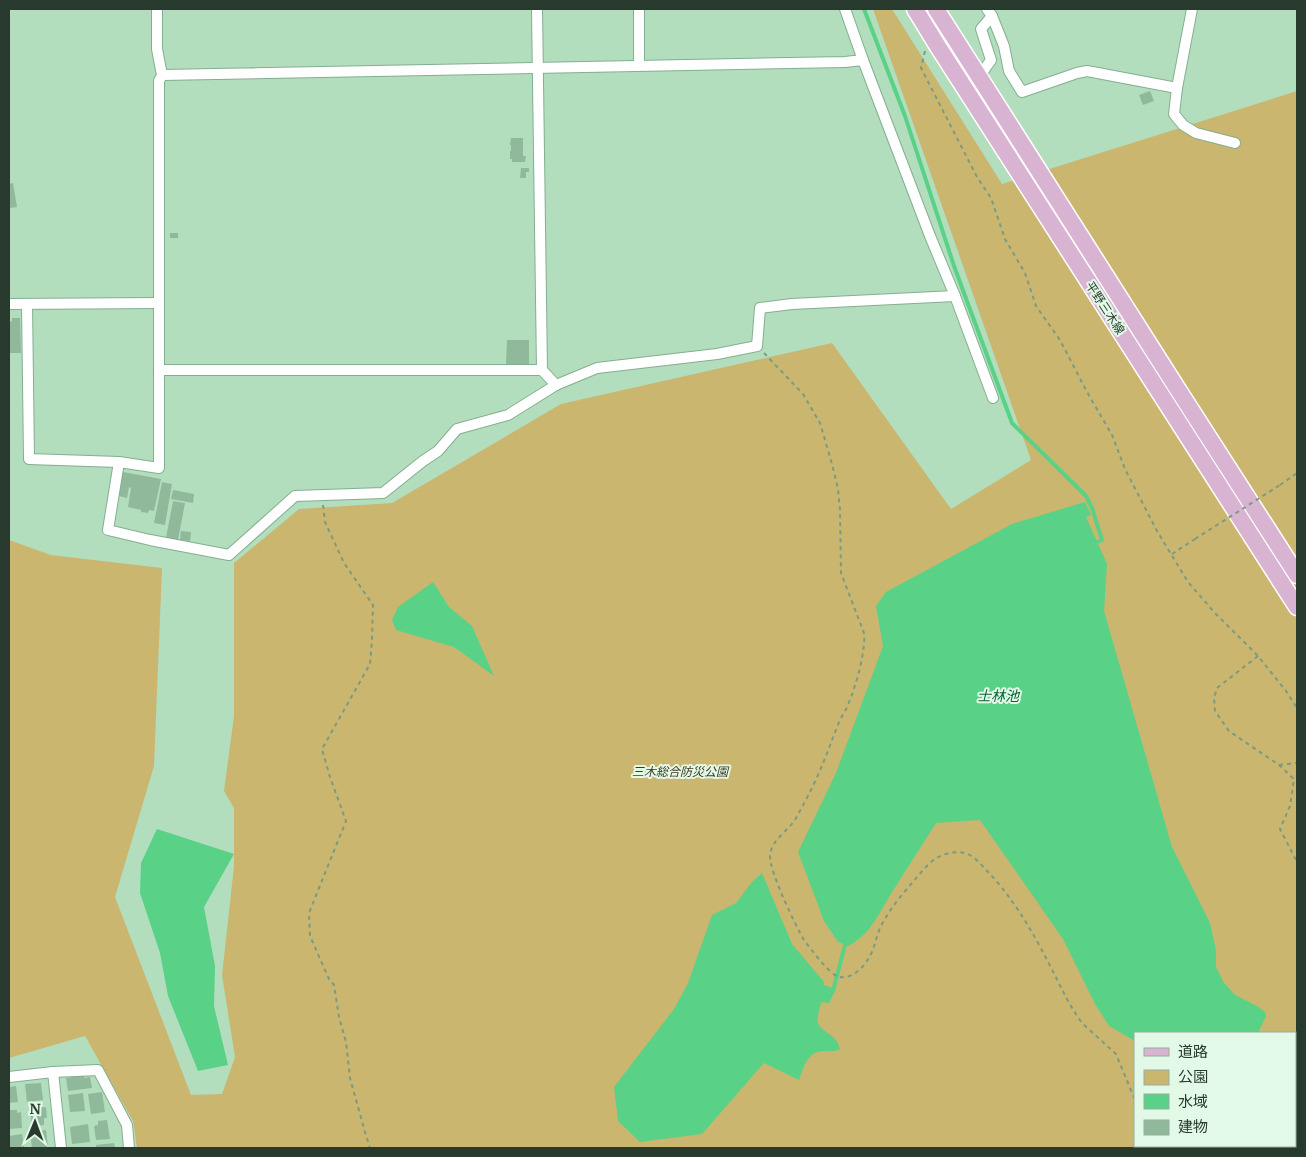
<svg xmlns="http://www.w3.org/2000/svg" width="1306" height="1157" viewBox="0 0 1306 1157" font-family="Merriweather,'Noto Sans JP',serif">
<style>
.green{fill:#cbb66f;fill-rule:evenodd}
.water{fill:#59d186}
.lines{fill:none;stroke-linecap:round;stroke-linejoin:round}
.stream{stroke:#59d186;stroke-width:4}
.building{fill:#8fb99a}
.street-casing{stroke:#84ae90;stroke-width:12}
.primary-casing{stroke:#fff;stroke-width:19}
.path{stroke:#7a9b82;stroke-width:2;stroke-dasharray:4 4;stroke-linecap:butt}
.street{stroke:#fff;stroke-width:10}
.primary{stroke:#d9b3d2;stroke-width:16}
.path-bridge{stroke:#7a9b82;stroke-width:2;stroke-dasharray:4 4;stroke-linecap:butt}
.labels{text-anchor:middle;stroke-width:4;stroke-linejoin:round;paint-order:stroke}
.street-label{font-size:12px;fill:#283a2d;stroke:#e3f9e8}
.park-label{font-size:12px;font-style:italic;fill:#3e3721;stroke:#e3f9e8}
.water-label{font-size:14px;font-style:italic;fill:#076434;stroke:#e3f9e8}
</style>
<rect width="100%" height="100%" fill="#b3debe"/>
<path class="green" d="M873,9H892L1002,184L1297,91V1148H137L133,1121L85,1036L9,1058V540L51,555L162,568L154,766L115,897L191,1095L222,1094L235,1057L222,975L234,866V808L224,791L234,716V563L299,509L392,503L561,404L832,343L951,509L1031,460ZM1135,1033H1295V1146H1135Z"/>
<g class="water">
<path d="M1085,502L1091,515L1086,517L1107,564L1104,611L1172,847L1210,923L1216,950V967L1224,983L1235,995L1257,1006L1265,1012L1266,1016L1258,1033H1135V1041L1109,1026L1095,1004L1063,939L980,820L936,823C922,845 908,867 894,889C881,909 871,935 848,946L838,942L824,921L798,852L836,773L883,646L876,606L886,592L1012,524Z"/>
<path d="M433,582L449,607L472,626L494,676L454,647L396,630L392,620L398,607Z"/>
<path d="M157,829L234,854L204,907L215,966L214,1006L228,1065L198,1071L168,996L160,953L140,893L141,863Z"/>
<path d="M762,873L792,944L824,982V985L836,989L829,1003L821,1002C820,1008 816,1018 818,1023C822,1033 836,1033 840,1049C835,1052 830,1051 824,1051C807,1052 804,1066 799,1080L764,1063L702,1134L640,1142L618,1121L614,1087L674,1009L688,983L712,915L736,903L752,882Z"/>
<path d="M1297,1124V1148H1251L1256,1146H1295V1126Z"/>
</g>
<g class="lines">
<g class="stream">
<path d="M864,9L905,116L954,266L1012,423L1086,496L1092,508L1102,540L1097,542"/>
<path d="M834,987L845,945"/>
<path d="M1295,1051L1297,1053"/>
</g>
</g>
<g class="building">
<path d="M1150,91L1154,101L1143,105L1139,95Z"/>
<path d="M511,138H523V156H526L525,162H512V159H510V151H511V145H510Z"/>
<path d="M521,168H529V172H526V178H520Z"/>
<path d="M13,183L17,207L10,208L9,184Z"/>
<rect x="170" y="233" width="8" height="5"/>
<path d="M12,318H20L21,353H9V322L12,321Z"/>
<path d="M507,340H529V364H506Z"/>
<path d="M123,472L161,479L154,511L149,510L148,513L141,512V510L128,507L131,488L129,487L127,498L119,496Z"/>
<path d="M162,482L172,484L165,525L154,523Z"/>
<path d="M173,490L194,494L193,503L171,499Z"/>
<path d="M173,501L185,503L178,540L166,538Z"/>
<path d="M181,531L191,532L190,541L180,540Z"/>
<path d="M84,1075V1078L90,1077L92,1088L68,1091L66,1078Z"/>
<path d="M41,1083L43,1100L27,1102L25,1084Z"/>
<path d="M16,1086L18,1102L9,1103V1087Z"/>
<path d="M102,1092L105,1112L91,1114L88,1094Z"/>
<path d="M83,1093L85,1111L70,1112L68,1095Z"/>
<path d="M46,1107L47,1118H44V1125L32,1126L30,1109Z"/>
<path d="M9,1110H17V1113L21,1112L22,1128L9,1129Z"/>
<path d="M107,1120L110,1139L96,1140L94,1126L98,1125V1121Z"/>
<path d="M88,1124L90,1142L72,1144L70,1127Z"/>
<path d="M46,1130L48,1148H32L30,1132Z"/>
<path d="M22,1134L24,1148H9V1136Z"/>
<path d="M114,1143L115,1148H96V1145Z"/>
</g>
<g class="lines">
<defs>
<g id="street">
<path d="M537,9L542,370L556,385"/>
<path d="M639,9V65"/>
<path d="M845,9L863,60L930,236L955,296L993,398"/>
<path d="M987,9L992,16L1004,46L1009,71L1022,92L1077,73L1087,71L1177,88"/>
<path d="M1192,9L1177,88L1174,114L1183,125L1196,133L1235,143"/>
<path d="M162,75L845,62L863,60"/>
<path d="M979,77L991,60L981,29L992,16"/>
<path d="M9,304L159,303"/>
<path d="M27,304L29,459L119,462L159,468V81L162,75L157,49V9"/>
<path d="M159,370H542"/>
<path d="M119,462L108,530L150,540L229,555L295,496L383,493L423,461L438,451L457,429L508,415L556,385L597,368L717,354L757,346L760,308L792,304L955,296"/>
<path d="M53,1072L61,1148"/>
<path d="M9,1077L53,1072L98,1070L127,1125L129,1148"/>
</g>
<g id="primary">
<path d="M915,9L937,45L1297,607"/>
<path d="M936,9L1177,388L1297,575"/>
</g>
</defs>
<use href="#street" class="street-casing"/>
<use href="#primary" class="primary-casing"/>
<g class="path">
<path d="M925,51L921,68L977,177L991,198L1005,239L1025,273L1036,306L1060,340L1087,392L1112,435L1125,469L1157,531L1188,582L1214,612L1258,656L1286,691L1297,708"/>
<path d="M764,353L803,394L820,423L832,464L838,489L840,510L841,573L864,633C866,650 856,686 849,702C847,709 843,714 840,720C833,736 828,752 821,768C814,785 805,802 796,818C789,831 771,839 770,856C769,870 796,927 804,940C810,948 829,974 839,977C853,979 864,967 870,956C875,947 876,936 881,926C890,908 905,891 918,876C923,870 929,863 935,859C944,853 955,851 965,853C975,856 982,866 989,873C1012,897 1033,932 1048,962C1060,984 1067,1003 1083,1024L1116,1054L1135,1100"/>
<path d="M1280,485L1297,473"/>
<path d="M323,505L325,522L344,563L373,605L372,640L370,664L322,749L330,777L346,821L309,913L310,936L329,979L334,985L339,1017L346,1042L350,1078L365,1132L370,1148"/>
<path d="M1172,554L1195,539"/>
<path d="M1258,656L1217,688L1214,698L1215,711L1229,731L1279,765L1294,779L1290,806L1280,829L1297,862"/>
<path d="M1279,765L1297,763"/>
<path d="M1172,1146L1174,1148"/>
</g>
<use href="#street" class="street"/>
<use href="#primary" class="primary"/>
<path class="path-bridge" d="M1195,539L1280,485"/>
</g>
<g class="labels">
<g class="street-label">
<text transform="translate(1105 308) rotate(57)" y="4">平野三木線</text>
</g>
<g class="park-label">
<text x="680" y="776">三木総合防災公園</text>
</g>
<g class="water-label">
<text x="998" y="701">士林池</text>
</g>
</g>
<rect width="1306" height="1157" fill="none" stroke="#283a2d" stroke-width="20"/>
<rect x="1134" y="1032" width="162" height="115" fill="#e3f9e8" stroke="#98ad9d"/>
<rect x="1144" y="1048" width="25" height="8" fill="#d9b3d2" stroke="#98ad9d"/>
<text x="1178" y="1057" font-size="15" fill="#283a2d">道路</text>
<rect x="1144" y="1070" width="25" height="15" fill="#cbb66f" stroke="#98ad9d"/>
<text x="1178" y="1082" font-size="15" fill="#283a2d">公園</text>
<rect x="1144" y="1094" width="25" height="15" fill="#59d186" stroke="#98ad9d"/>
<text x="1178" y="1107" font-size="15" fill="#283a2d">水域</text>
<rect x="1144" y="1120" width="25" height="15" fill="#8fb99a" stroke="#98ad9d"/>
<text x="1178" y="1132" font-size="15" fill="#283a2d">建物</text>
<g transform="translate(35 1122) rotate(1)" stroke="#e3f9e8" stroke-width="4" paint-order="stroke">
<path d="M0-4L9 19L0 12L-9 19Z" fill="#283a2d"/>
<text y="-8" font-size="14" font-weight="bold" text-anchor="middle" fill="#283a2d">N</text>
</g>
</svg>
